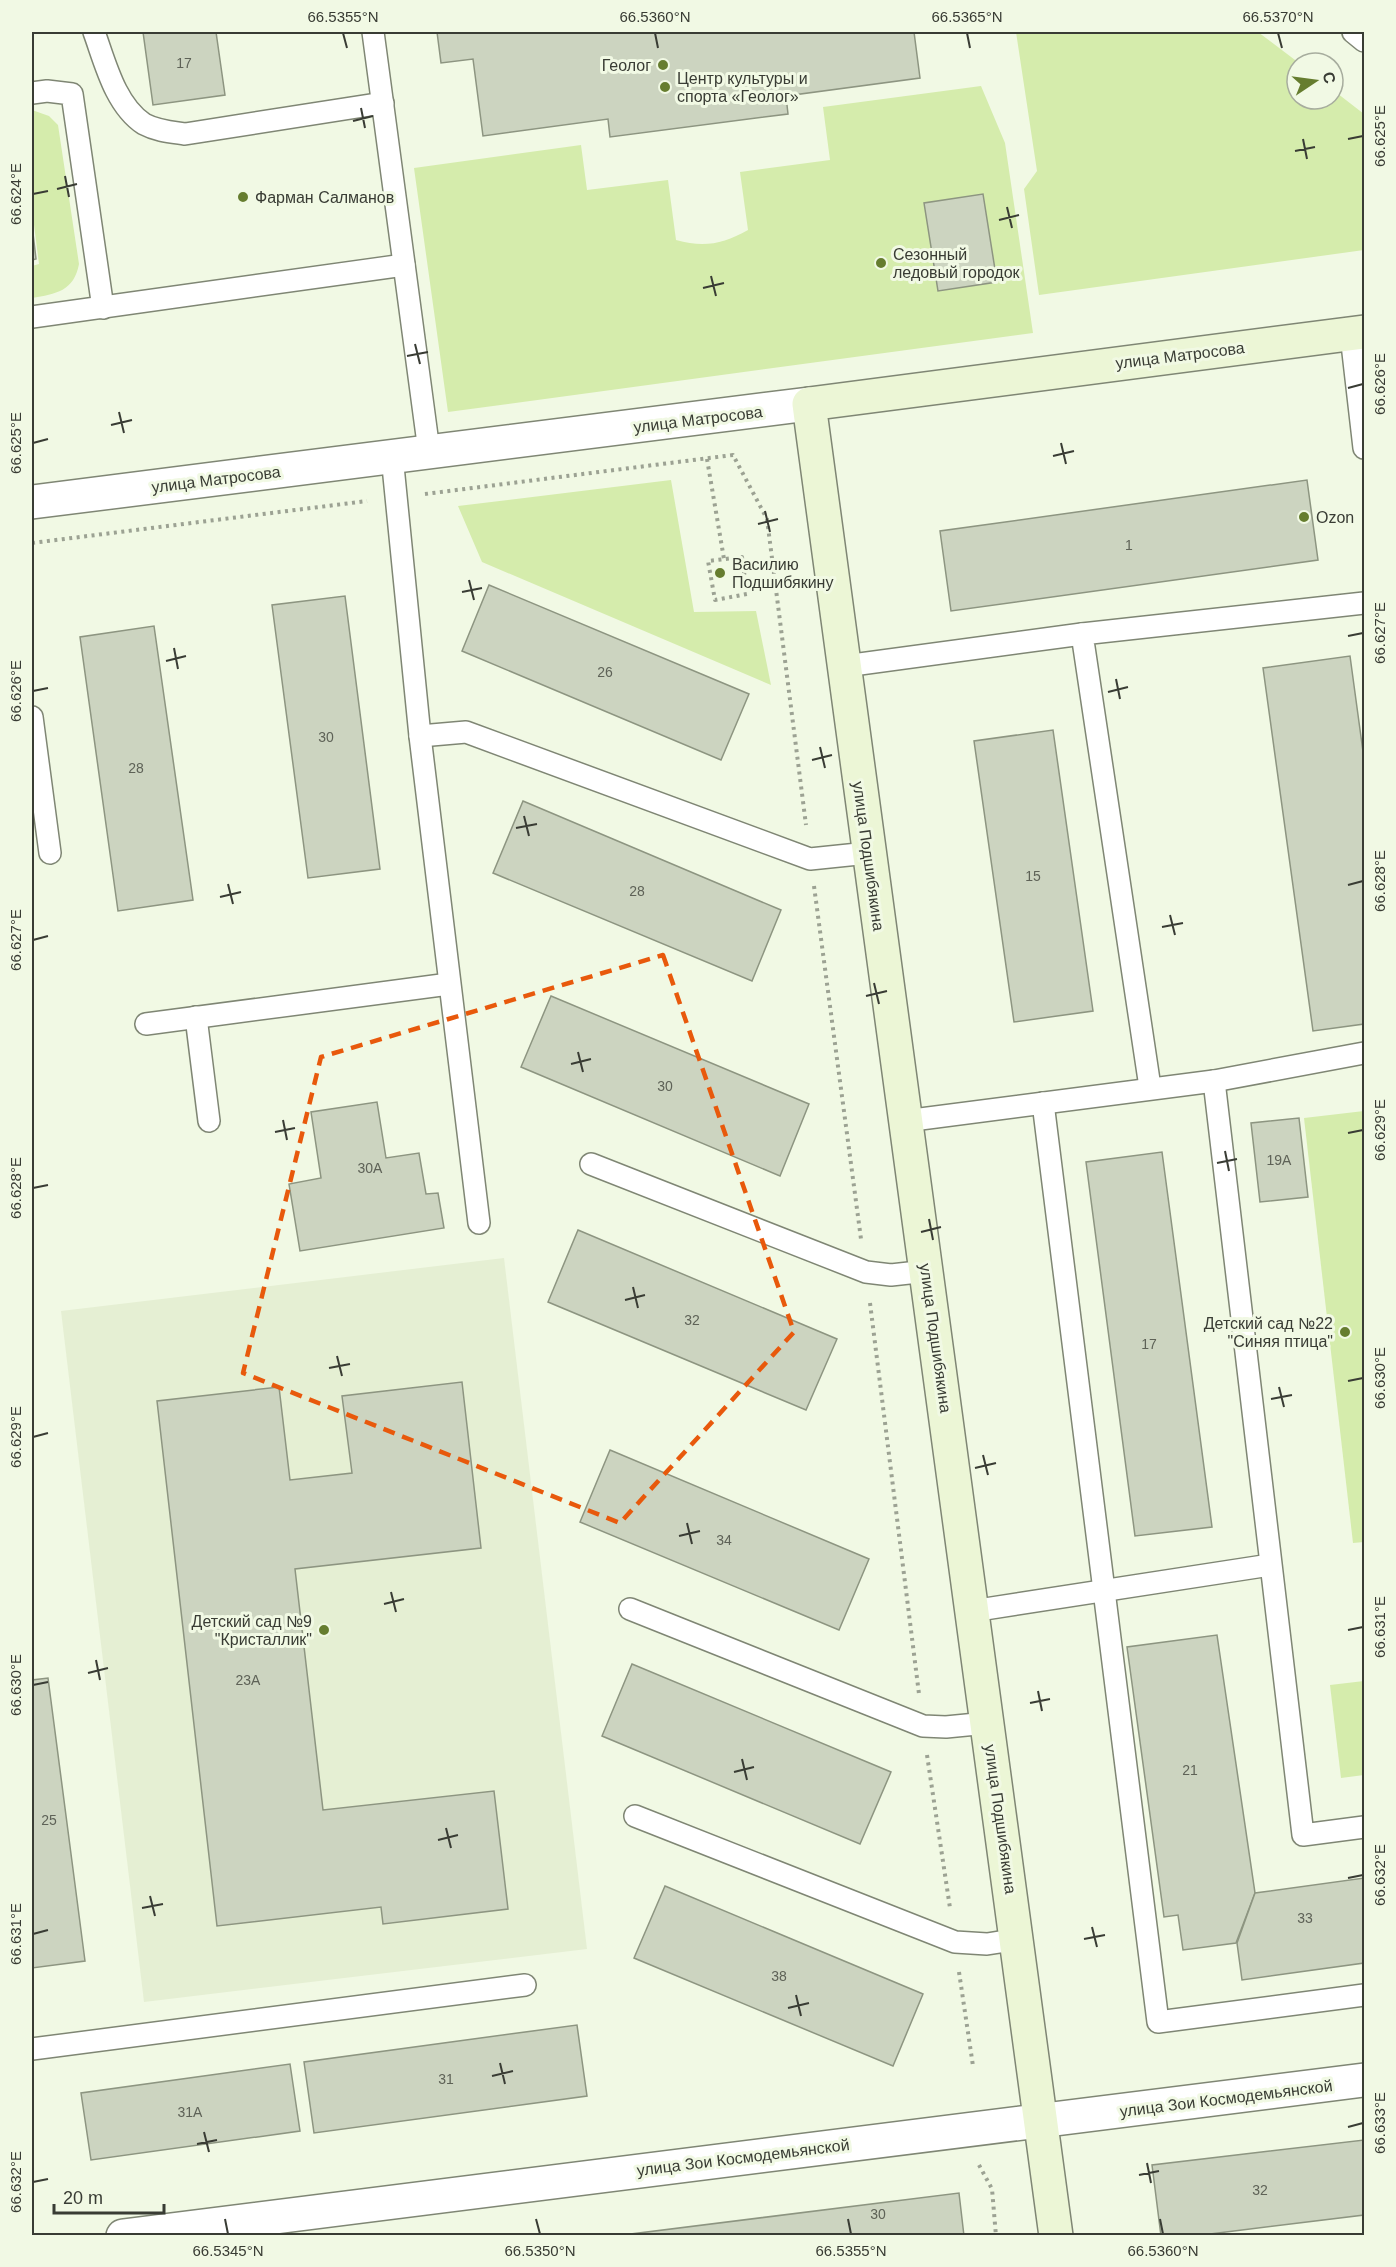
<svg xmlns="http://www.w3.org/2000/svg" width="1396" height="2267" viewBox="0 0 1396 2267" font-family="Helvetica,sans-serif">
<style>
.built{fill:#e5efd3}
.green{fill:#d5ecac}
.building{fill:#ccd4c0;stroke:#8d9581;stroke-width:1.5}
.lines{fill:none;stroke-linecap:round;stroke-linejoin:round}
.service-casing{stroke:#7f8674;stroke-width:24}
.tertiary-casing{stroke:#7f8674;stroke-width:36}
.secondary-casing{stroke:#7f8674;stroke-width:36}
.path{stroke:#9ca293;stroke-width:4;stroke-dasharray:3 4.5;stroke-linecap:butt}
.service{stroke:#fff;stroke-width:21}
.tertiary{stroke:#fff;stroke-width:33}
.secondary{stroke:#ecf6d6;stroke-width:33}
.marked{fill:none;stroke:#e8590c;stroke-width:4.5;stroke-dasharray:12 8;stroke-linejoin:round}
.ticks{fill:none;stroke:#393c34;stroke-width:2}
.poi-dot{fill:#667d2f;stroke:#f1f9e4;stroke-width:2}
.labels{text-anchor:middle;stroke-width:6;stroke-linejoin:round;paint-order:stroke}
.number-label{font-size:14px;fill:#5e6257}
.poi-label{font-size:16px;fill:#393c34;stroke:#f1f9e4;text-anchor:start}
.street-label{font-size:16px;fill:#393c34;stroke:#f1f9e4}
.neatline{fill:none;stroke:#393c34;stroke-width:2}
.ticks-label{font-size:15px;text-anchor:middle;fill:#393c34}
</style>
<rect width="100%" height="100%" fill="#f1f9e4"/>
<path class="built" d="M504,1258L587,1949L144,2002L61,1311Z"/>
<g class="green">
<path d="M1016,32H1258L1299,63L1297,99H1333V90L1364,114V250L1039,295L1024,189L1037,171Z"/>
<path d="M981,86L1005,143L1033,333L448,412L414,168L581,145L587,190L668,180L676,240C704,248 723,244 748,230L740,172L830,160L823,107Z"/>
<path d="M32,110L49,116L58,125L79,264C74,291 56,294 32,298V266L39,264L32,209Z"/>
<path d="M671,480L694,612L756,611L771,685L482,562L458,506Z"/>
<path d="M1364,1111V1542L1353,1543L1304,1118Z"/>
<path d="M1364,1681V1775L1341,1778L1330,1685Z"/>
</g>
<g class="building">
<path d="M143,32H216L225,95L153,105Z"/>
<path d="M437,32H914L920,78L786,96L788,114L610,137L608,119L483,136L473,59L441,63Z"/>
<path d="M983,194L997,282L938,291L924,203Z"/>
<path d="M32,225L36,259L32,260Z"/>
<path d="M1307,480L1318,560L951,611L940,531Z"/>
<path d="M489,585L749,694L721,760L462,651Z"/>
<path d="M345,596L380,869L308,878L272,605Z"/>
<path d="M154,626L193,900L118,911L80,637Z"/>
<path d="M1350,656L1364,759V1024L1313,1031L1263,668Z"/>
<path d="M1053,730L1093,1011L1014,1022L974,741Z"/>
<path d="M523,801L781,910L752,981L493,873Z"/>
<path d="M551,996L809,1104L780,1176L521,1067Z"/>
<path d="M377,1102L386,1158L419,1153L426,1194L438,1193L444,1228L300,1251L289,1184L321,1178L311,1112Z"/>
<path d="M1299,1118L1308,1197L1260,1202L1251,1123Z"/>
<path d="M1162,1152L1212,1527L1135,1536L1086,1162Z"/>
<path d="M578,1230L837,1339L806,1410L548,1302Z"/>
<path d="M462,1382L481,1548L295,1569L323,1810L494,1791L508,1909L383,1924L381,1907L217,1926L157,1401L279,1387L290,1480L352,1473L342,1396Z"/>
<path d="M610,1450L869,1559L839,1630L580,1522Z"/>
<path d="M1217,1635L1255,1893L1236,1943L1183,1950L1178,1915L1164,1917L1127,1647Z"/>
<path d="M632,1664L891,1772L860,1844L602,1736Z"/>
<path d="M48,1678L85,1961L32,1968V1680Z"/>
<path d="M1364,1878V1963L1242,1980L1237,1943L1255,1893Z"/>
<path d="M665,1886L923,1994L893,2066L634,1958Z"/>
<path d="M577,2025L587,2096L314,2133L304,2062Z"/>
<path d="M290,2064L300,2131L91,2160L81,2093Z"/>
<path d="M1364,2140V2215L1194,2236H1161L1152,2165Z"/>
<path d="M959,2193L964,2236H631V2234Z"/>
</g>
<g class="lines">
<defs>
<g id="service">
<path d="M94,32C105,62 115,105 144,124C157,131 171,132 185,134L383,103"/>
<path d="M373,32L429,451"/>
<path d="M1353,32L1364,41"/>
<path d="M32,93L47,91L72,94L103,308"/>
<path d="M32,317L404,265"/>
<path d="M1351,335L1364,448"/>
<path d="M392,456L420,736L479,1223"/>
<path d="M845,666L1082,634"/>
<path d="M32,717L50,853"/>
<path d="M420,736L466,732L810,859L868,853"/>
<path d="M196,1017L209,1121"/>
<path d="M146,1024L449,984"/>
<path d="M1214,1081L1303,1835L1364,1827"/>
<path d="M1150,1087L1082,634L1364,603"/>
<path d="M1043,1103L1158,2022L1364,1995"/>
<path d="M905,1121L1214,1081L1364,1053"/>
<path d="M591,1164L866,1272L891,1275L927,1271"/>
<path d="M630,1609L923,1726L946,1727L987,1723"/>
<path d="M972,1611L1270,1565"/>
<path d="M635,1816L955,1942L987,1944L1018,1939"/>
<path d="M32,2049L525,1985"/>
</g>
<g id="tertiary">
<path d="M32,502L809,404"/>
<path d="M123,2236L1364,2080"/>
</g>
<path id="secondary" d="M1056,2236L809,404L1364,332"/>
</defs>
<use href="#service" class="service-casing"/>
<use href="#tertiary" class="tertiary-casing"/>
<use href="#secondary" class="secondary-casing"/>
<g class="path">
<path d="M707,459L724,559"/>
<path d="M425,494L733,455L767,519L806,825"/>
<path d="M32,543L367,501"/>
<path d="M742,557L747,594L715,600L708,561Z"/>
<path d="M814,886L861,1239"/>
<path d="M870,1303L919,1694"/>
<path d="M927,1755L950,1908"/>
<path d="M959,1972L973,2066"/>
<path d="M979,2165L992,2189L996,2236"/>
</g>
<use href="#service" class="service"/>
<use href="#tertiary" class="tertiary"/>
<use href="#secondary" class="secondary"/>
</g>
<path class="marked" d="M663,955L794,1332L620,1523L243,1373L321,1057Z"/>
<path class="ticks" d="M343,33L347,48M655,33L658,48M967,33L970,48M1278,33L1282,48M361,108L365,128M353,121L373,116M1303,139L1307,159M1348,139L1363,136M1295,151L1315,147M65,176L69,197M57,189L77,184M33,194L48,191M1007,207L1012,228M999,220L1019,215M711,276L716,296M703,288L724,283M415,344L420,364M407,356L428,352M1348,388L1363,384M119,412L124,433M111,425L132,420M33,443L48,439M1061,443L1066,464M1053,456L1074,451M765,511L770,532M758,524L778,519M469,580L474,600M462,592L482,588M1348,636L1363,633M174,648L178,669M166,661L186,656M1116,679L1120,699M33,691L48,688M1108,692L1128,687M820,747L825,768M812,760L832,755M524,816L529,836M516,828L537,824M228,884L233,904M1348,885L1363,881M220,897L241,892M1170,915L1175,935M1162,927L1183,923M33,940L48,936M874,983L879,1004M866,996L887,991M578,1052L583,1072M571,1064L591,1059M283,1120L287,1140M275,1132L295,1128M1348,1133L1363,1130M1225,1151L1229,1171M1217,1163L1237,1159M33,1188L48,1185M929,1219L933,1240M921,1232L941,1227M633,1287L638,1308M625,1300L645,1295M337,1356L342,1376M329,1368L350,1364M1348,1381L1363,1378M1279,1387L1284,1407M1271,1399L1292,1395M33,1437L48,1433M983,1455L988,1475M975,1468L996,1463M687,1523L692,1544M679,1536L700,1531M391,1592L396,1612M384,1604L404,1599M1348,1630L1363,1627M96,1660L100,1680M88,1673L108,1668M33,1685L48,1682M1038,1691L1042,1711M1030,1703L1050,1699M742,1759L747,1780M734,1772L754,1767M446,1828L451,1848M438,1840L458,1835M1348,1878L1363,1875M150,1896L155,1916M142,1908L163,1904M1092,1927L1097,1947M33,1934L48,1930M1084,1939L1105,1935M796,1995L801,2016M788,2008L809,2003M500,2063L505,2084M492,2076L513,2071M1348,2127L1363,2123M204,2132L209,2152M197,2144L217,2140M1147,2163L1151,2183M1139,2175L1159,2171M33,2182L48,2179M225,2219L228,2234M536,2219L540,2234M848,2219L851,2234M1160,2219L1163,2234"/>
<g class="poi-dot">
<circle cx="663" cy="65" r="6"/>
<circle cx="665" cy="87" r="6"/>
<circle cx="243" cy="197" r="6"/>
<circle cx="881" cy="263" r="6"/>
<circle cx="1304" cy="517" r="6"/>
<circle cx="720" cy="573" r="6"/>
<circle cx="1345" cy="1332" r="6"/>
<circle cx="324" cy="1630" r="6"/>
</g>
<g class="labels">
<g class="number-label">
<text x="184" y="68">17</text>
<text x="1129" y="550">1</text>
<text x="605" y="677">26</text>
<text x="326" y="742">30</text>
<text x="136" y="773">28</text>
<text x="1033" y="881">15</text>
<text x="637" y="896">28</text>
<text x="665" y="1091">30</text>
<text x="1279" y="1165">19А</text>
<text x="370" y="1173">30А</text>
<text x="692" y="1325">32</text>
<text x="1149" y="1349">17</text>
<text x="724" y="1545">34</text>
<text x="248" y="1685">23А</text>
<text x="1190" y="1775">21</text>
<text x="49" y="1825">25</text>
<text x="1305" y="1923">33</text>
<text x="779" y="1981">38</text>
<text x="446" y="2084">31</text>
<text x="190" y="2117">31А</text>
<text x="1260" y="2195">32</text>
<text x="878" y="2219">30</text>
</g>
<g class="poi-label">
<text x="651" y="71" text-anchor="end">Геолог</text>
<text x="677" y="84">Центр культуры и<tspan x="677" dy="18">спорта «Геолог»</tspan></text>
<text x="255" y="203">Фарман Салманов</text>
<text x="893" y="260">Сезонный<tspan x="893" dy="18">ледовый городок</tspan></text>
<text x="1316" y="523">Ozon</text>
<text x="732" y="570">Василию<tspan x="732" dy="18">Подшибякину</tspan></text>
<text x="1333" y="1329" text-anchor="end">Детский сад №22<tspan x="1333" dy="18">"Синяя птица"</tspan></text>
<text x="312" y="1627" text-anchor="end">Детский сад №9<tspan x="312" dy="18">"Кристаллик"</tspan></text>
</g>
<g class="street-label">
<text transform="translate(1180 355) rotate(-7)" y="6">улица Матросова</text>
<text transform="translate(698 419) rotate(-7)" y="6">улица Матросова</text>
<text transform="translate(216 479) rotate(-7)" y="6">улица Матросова</text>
<text transform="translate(869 856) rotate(82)" y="6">улица Подшибякина</text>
<text transform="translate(936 1338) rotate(82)" y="6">улица Подшибякина</text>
<text transform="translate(1001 1819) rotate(82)" y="6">улица Подшибякина</text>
<text transform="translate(1226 2098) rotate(-7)" y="6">улица Зои Космодемьянской</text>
<text transform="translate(743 2157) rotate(-7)" y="6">улица Зои Космодемьянской</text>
</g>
</g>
<rect width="1396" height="2267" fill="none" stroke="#f1f9e4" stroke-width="66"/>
<g transform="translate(1315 81) rotate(77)"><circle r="28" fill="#f1f9e4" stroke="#a7ad9e" stroke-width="1.5"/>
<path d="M0-4.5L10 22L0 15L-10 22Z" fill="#667d2f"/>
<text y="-9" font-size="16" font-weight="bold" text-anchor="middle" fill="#393c34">С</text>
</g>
<path d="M54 2204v9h110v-9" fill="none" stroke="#393c34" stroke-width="3"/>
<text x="63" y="2204" font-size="18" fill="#393c34" stroke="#f1f9e4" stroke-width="4.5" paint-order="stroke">20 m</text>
<rect x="33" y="33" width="1330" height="2201" class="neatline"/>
<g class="ticks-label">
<text x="343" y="22">66.5355°N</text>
<text x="655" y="22">66.5360°N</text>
<text x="967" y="22">66.5365°N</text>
<text x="1278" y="22">66.5370°N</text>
<text transform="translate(1380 136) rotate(-90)" y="5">66.625°E</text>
<text transform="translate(16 194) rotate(-90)" y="5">66.624°E</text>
<text transform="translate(1380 384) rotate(-90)" y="5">66.626°E</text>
<text transform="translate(16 443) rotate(-90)" y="5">66.625°E</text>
<text transform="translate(1380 633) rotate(-90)" y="5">66.627°E</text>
<text transform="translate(16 691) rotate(-90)" y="5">66.626°E</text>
<text transform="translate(1380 881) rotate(-90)" y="5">66.628°E</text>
<text transform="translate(16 940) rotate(-90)" y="5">66.627°E</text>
<text transform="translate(1380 1130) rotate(-90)" y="5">66.629°E</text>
<text transform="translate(16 1188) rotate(-90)" y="5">66.628°E</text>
<text transform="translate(1380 1378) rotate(-90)" y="5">66.630°E</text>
<text transform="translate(16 1437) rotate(-90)" y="5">66.629°E</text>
<text transform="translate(1380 1627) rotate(-90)" y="5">66.631°E</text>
<text transform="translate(16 1685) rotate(-90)" y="5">66.630°E</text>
<text transform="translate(1380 1875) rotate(-90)" y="5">66.632°E</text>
<text transform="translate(16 1934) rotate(-90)" y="5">66.631°E</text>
<text transform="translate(1380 2123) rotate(-90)" y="5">66.633°E</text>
<text transform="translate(16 2182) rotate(-90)" y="5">66.632°E</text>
<text x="228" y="2256">66.5345°N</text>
<text x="540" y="2256">66.5350°N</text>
<text x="851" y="2256">66.5355°N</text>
<text x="1163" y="2256">66.5360°N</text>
</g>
</svg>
